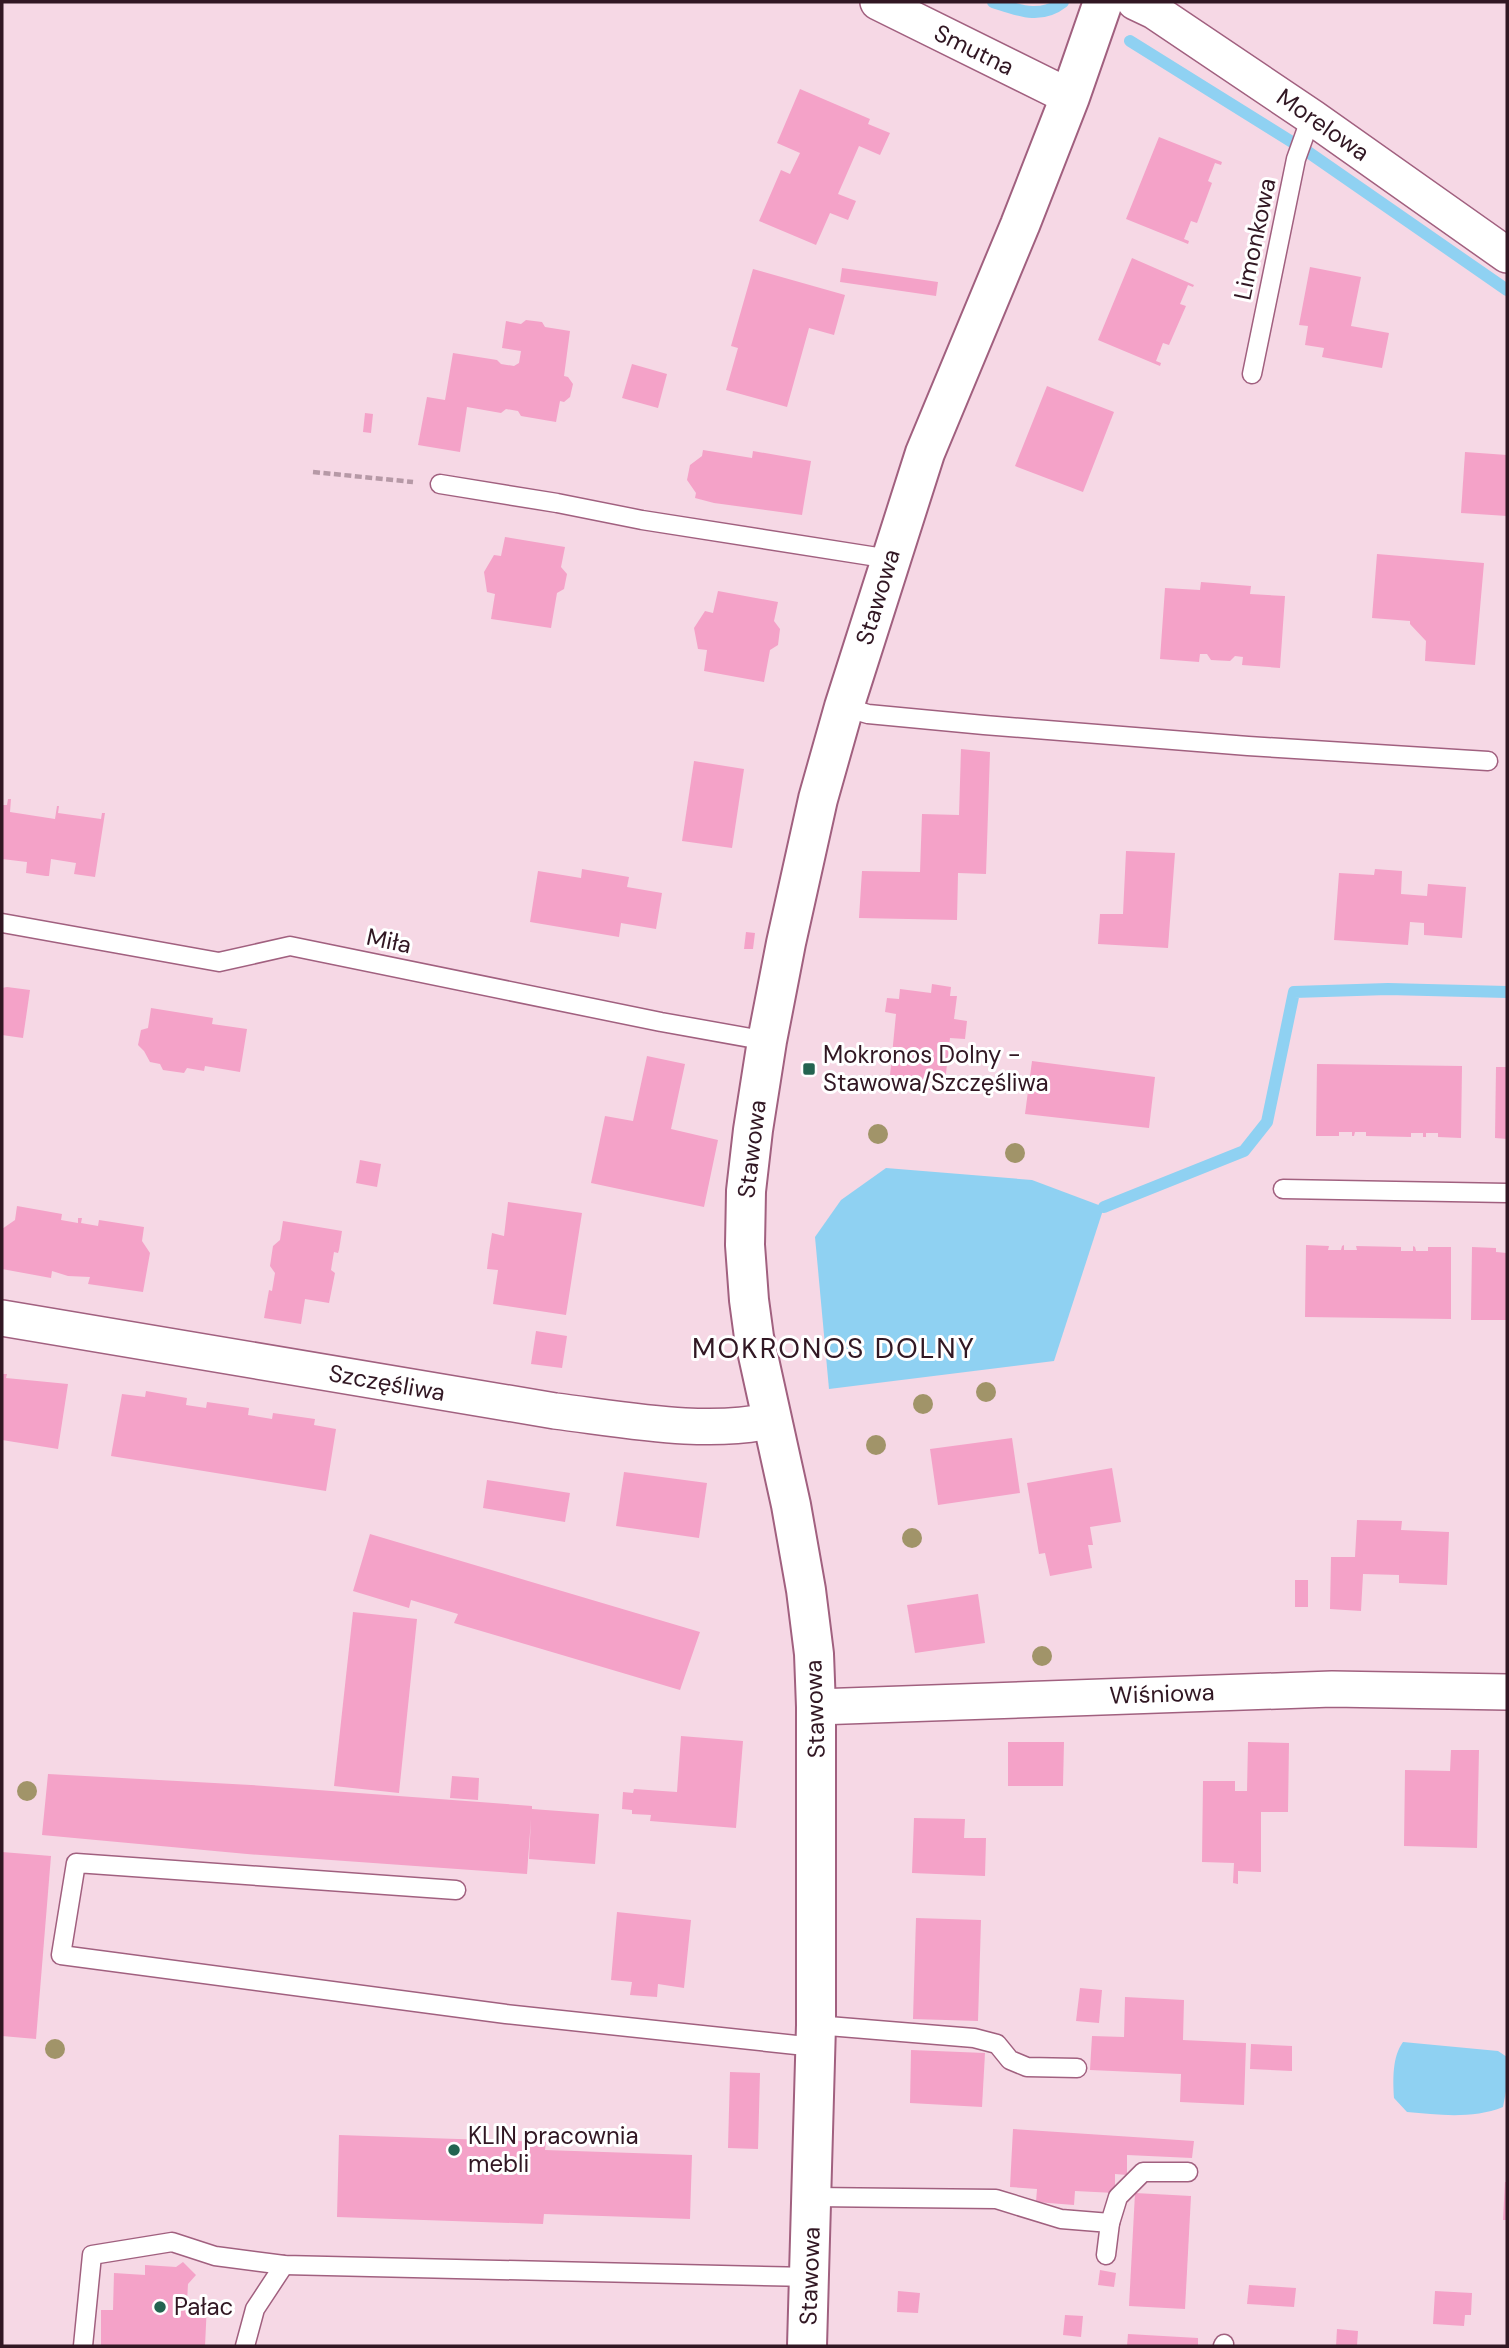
<svg xmlns="http://www.w3.org/2000/svg" width="1509" height="2348" viewBox="0 0 1509 2348" font-family="'DM Sans',sans-serif">
<style>
.water{fill:#8fd1f2}
.lines{fill:none;stroke-linecap:round;stroke-linejoin:round}
.stream{stroke:#8fd1f2;stroke-width:12}
.building{fill:#f4a2c8}
.service-casing{stroke:#a1607f;stroke-width:21}
.minor-casing{stroke:#a1607f;stroke-width:38}
.tertiary-casing{stroke:#a1607f;stroke-width:42}
.path{stroke:#b699a6;stroke-width:4.5;stroke-dasharray:7 3.5;stroke-linecap:butt}
.service{stroke:#fff;stroke-width:18}
.minor{stroke:#fff;stroke-width:35}
.tertiary{stroke:#fff;stroke-width:38}
.tree{fill:#a19469}
.poi-dot{fill:#236350;stroke:#fff;stroke-width:2.5}
.labels{text-anchor:middle;stroke-width:6;stroke-linejoin:round;paint-order:stroke}
.street-label{font-size:24px;fill:#311723;stroke:#fff}
.poi-label{font-size:24px;fill:#311723;stroke:#fff;text-anchor:start}
.quarter-label{font-size:28px;letter-spacing:2px;fill:#311723;stroke:#fff}
</style>
<rect width="100%" height="100%" fill="#f6d8e5"/>
<g class="water">
<path d="M886,1168L1032,1180L1104,1207L1054,1361L829,1389L815,1237L841,1200Z"/>
<path d="M1403,2042L1498,2051L1507,2057V2086L1503,2107C1473,2119 1439,2115 1407,2112L1394,2098C1393,2080 1392,2057 1403,2042Z"/>
</g>
<g class="lines">
<g class="stream">
<path d="M993,2C1018,10 1040,20 1063,2"/>
<path d="M1130,41L1308,152L1507,290"/>
<path d="M1104,1207L1244,1151L1267,1122L1294,992L1388,989L1507,992"/>
</g>
</g>
<g class="building">
<path d="M800,89L870,119L868,124L890,133L880,155L859,146L838,194L856,201L848,220L830,213L816,245L759,221L781,170L790,174L800,153L777,143Z"/>
<path d="M1159,137L1222,162L1221,165L1215,163L1208,181L1212,183L1197,223L1191,221L1184,239L1189,241L1188,244L1126,219Z"/>
<path d="M1132,258L1194,285L1193,287L1188,285L1180,304L1186,306L1169,345L1163,343L1156,361L1161,363L1160,366L1098,340Z"/>
<path d="M1310,267L1361,277L1351,326L1389,333L1382,368L1322,357L1324,348L1305,345L1308,326L1299,325Z"/>
<path d="M842,268L938,282L936,296L840,282Z"/>
<path d="M753,269L845,295L834,335L809,328L787,407L726,390L738,348L731,346Z"/>
<path d="M526,320L542,322L545,327L570,331L564,376L568,377L573,384L570,397L564,402L560,401L556,422L521,416L518,411L506,409L501,413L467,407L460,452L418,445L427,397L445,400L453,353L497,360L501,364L514,366L519,363L521,351L502,348L506,321L521,324Z"/>
<path d="M632,364L667,374L658,408L622,398Z"/>
<path d="M1047,386L1114,412L1083,492L1015,466Z"/>
<path d="M365,413L373,414L371,433L363,432Z"/>
<path d="M703,450L752,458L753,451L811,461L802,515L714,503L695,498L696,493L687,480L690,465L702,456Z"/>
<path d="M1465,452L1507,455V516L1461,513Z"/>
<path d="M505,537L565,547L561,567L567,574L564,589L557,593L551,628L491,619L495,594L487,592L484,572L494,555L501,556Z"/>
<path d="M1377,554L1484,563L1475,665L1425,661L1426,641L1410,624V621L1372,618Z"/>
<path d="M1201,582L1251,586L1250,594L1285,596L1280,668L1242,665L1243,657L1235,656L1230,661L1211,660L1207,654H1200L1199,662L1160,659L1165,588L1200,590Z"/>
<path d="M718,591L778,602L774,621L780,629L778,645L770,650L764,682L704,671L707,650L698,649L694,628L705,611L713,613Z"/>
<path d="M961,749L990,752L986,874L958,873L957,920L859,918L862,871L920,872L922,814L959,815Z"/>
<path d="M694,761L744,769L732,848L682,841Z"/>
<path d="M8,799H11L10,812L55,819L57,806H59L58,813L101,819L102,813H105L95,877L74,874L76,863L51,859L49,876H46L26,873L27,862L2,859V805H7Z"/>
<path d="M1126,851L1175,853L1168,948L1098,944L1100,914H1123Z"/>
<path d="M582,869L629,877L627,887L662,893L656,929L621,923L619,937L530,922L538,871L581,878Z"/>
<path d="M1375,869L1402,871L1401,894L1427,896L1428,884L1466,887L1462,938L1424,935V923L1410,922L1408,945L1334,940L1339,873L1374,875Z"/>
<path d="M746,932L755,933L753,949H744Z"/>
<path d="M932,984L951,987L950,996H957L954,1019L967,1021L965,1039L950,1038L944,1091L889,1086L896,1014L885,1012L887,998L899,999L900,989L931,993Z"/>
<path d="M7,987L30,990L23,1038L2,1035V988Z"/>
<path d="M151,1008L213,1018L212,1024L247,1029L240,1072L205,1066L204,1071L187,1068L184,1073L163,1070L160,1064L150,1062L144,1051L138,1045L141,1030L148,1028Z"/>
<path d="M647,1056L685,1064L671,1129L718,1140L704,1207L591,1183L605,1116L633,1121Z"/>
<path d="M1032,1061L1155,1077L1149,1128L1025,1114Z"/>
<path d="M1317,1064L1462,1066L1461,1138L1438,1137V1133H1426V1137H1423V1133H1411V1137L1366,1136V1132H1355L1354,1136H1352V1132H1339V1136H1316Z"/>
<path d="M1496,1067H1507V1139L1495,1138Z"/>
<path d="M360,1160L381,1164L377,1187L356,1183Z"/>
<path d="M508,1202L582,1213L566,1315L493,1304L498,1270L487,1269L489,1252L492,1233L504,1236Z"/>
<path d="M17,1206L62,1214L61,1220L78,1223V1218H82L81,1223L98,1226L99,1220L144,1227L142,1241L150,1253L143,1292L88,1284L90,1277L68,1276L52,1271L51,1278L2,1269V1229L15,1220Z"/>
<path d="M283,1221L342,1231L339,1250L338,1253L334,1252L331,1270L335,1273L329,1303L305,1299L301,1324L264,1318L269,1290L272,1291L275,1273L270,1266L273,1246L280,1240Z"/>
<path d="M1306,1245L1329,1246L1328,1250H1341L1342,1246L1344,1245V1250H1357L1356,1246L1401,1247V1251H1413V1246L1415,1247L1416,1251H1428V1247H1451V1319L1305,1317Z"/>
<path d="M1472,1247L1496,1248V1252L1507,1253V1320H1471Z"/>
<path d="M536,1331L567,1336L562,1368L531,1364Z"/>
<path d="M2,1374H7L6,1378L68,1384L58,1449L2,1440Z"/>
<path d="M146,1391L187,1398L186,1405L206,1408L207,1402L249,1408L248,1415L272,1419L273,1413L315,1419L314,1425L336,1429L326,1491L111,1456L122,1394L145,1397Z"/>
<path d="M1012,1438L1020,1493L938,1505L930,1449Z"/>
<path d="M1112,1468L1121,1522L1090,1527L1093,1545H1088L1092,1568L1050,1576L1045,1553L1039,1554L1027,1483Z"/>
<path d="M624,1472L707,1483L699,1538L616,1526Z"/>
<path d="M487,1480L570,1493L565,1522L483,1508Z"/>
<path d="M1357,1520L1402,1521L1401,1530L1449,1532L1447,1585L1399,1583V1575L1363,1574L1361,1611L1330,1609L1331,1557H1355Z"/>
<path d="M370,1534L700,1632L680,1690L454,1623L458,1614L411,1600L409,1608L353,1591Z"/>
<rect x="1295" y="1580" width="13" height="27"/>
<path d="M978,1594L985,1643L915,1653L907,1605Z"/>
<path d="M353,1612L417,1619L399,1793L334,1786Z"/>
<path d="M681,1736L743,1741L736,1828L650,1821L651,1815L632,1814V1810L622,1809L623,1792L633,1793L634,1789L677,1792Z"/>
<path d="M1008,1742H1064L1063,1786H1008Z"/>
<path d="M1248,1742L1289,1743L1288,1812H1261V1872L1238,1871V1884L1233,1883L1234,1863L1202,1862L1203,1781H1235V1791H1247Z"/>
<path d="M1451,1750H1479L1477,1848L1404,1846L1405,1770L1450,1771Z"/>
<path d="M48,1774L251,1785L532,1806V1809L599,1814L595,1864L529,1859L531,1819L527,1874L247,1854L42,1835Z"/>
<path d="M452,1776L479,1778L478,1800L450,1798Z"/>
<path d="M914,1818L965,1819L964,1838H986L985,1876L912,1873Z"/>
<path d="M2,1852L51,1856L36,2039L2,2036Z"/>
<path d="M617,1912L691,1920L684,1988L658,1984L657,1997L630,1995L632,1982L611,1980Z"/>
<path d="M916,1918L981,1920L978,2021L913,2019Z"/>
<path d="M1080,1988L1102,1990L1099,2023L1076,2021Z"/>
<path d="M1125,1997L1184,2000L1183,2040L1246,2043L1244,2105L1180,2102L1181,2074L1090,2070L1092,2036L1124,2037Z"/>
<path d="M1251,2044L1292,2046V2071L1250,2069Z"/>
<path d="M911,2050L985,2053L982,2107L910,2103Z"/>
<path d="M730,2072L760,2073L758,2149L728,2148Z"/>
<path d="M1013,2129L1194,2141L1192,2158L1127,2155V2175L1115,2174V2193L1075,2191L1074,2205L1036,2202L1037,2189L1010,2187Z"/>
<path d="M339,2135L546,2142L545,2150L692,2155L690,2219L544,2214L543,2224L337,2217Z"/>
<path d="M1505,2182H1507V2220H1503Z"/>
<path d="M1135,2193L1191,2196L1185,2309L1129,2306Z"/>
<path d="M183,2262L196,2275L188,2284L187,2302L207,2304L205,2346H101V2310H113L114,2273L145,2275V2265L176,2267Z"/>
<path d="M1100,2270L1116,2273L1114,2287L1098,2285Z"/>
<path d="M1249,2285L1296,2288L1294,2307L1247,2304Z"/>
<path d="M898,2291L920,2293L918,2313L897,2312Z"/>
<path d="M1435,2291L1472,2293L1471,2315H1465L1464,2326L1433,2324Z"/>
<path d="M1065,2315L1083,2316L1081,2337L1063,2335Z"/>
<path d="M1337,2329L1358,2331L1357,2346H1336Z"/>
<path d="M1128,2334L1198,2338V2346H1127Z"/>
</g>
<g class="lines">
<defs>
<g id="service">
<path d="M1252,374L1296,159L1306,131L1313,118"/>
<path d="M440,484L557,503L642,520L890,559"/>
<path d="M844,707L868,714L984,725L1248,746L1488,761"/>
<path d="M2,923L219,962L290,946L661,1022L767,1041"/>
<path d="M1283,1189L1507,1193"/>
<path d="M456,1890L76,1863L61,1955L506,2014L815,2047"/>
<path d="M816,2025L974,2038L997,2044L1010,2060L1027,2067L1077,2068"/>
<path d="M813,2197L996,2199L1061,2219L1110,2223L1106,2255"/>
<path d="M1110,2223L1118,2197L1143,2172H1188"/>
<path d="M83,2346L92,2255L172,2242L215,2256L284,2265L811,2277"/>
<path d="M245,2346L255,2309L284,2265"/>
<path d="M1223,2346L1224,2344"/>
</g>
<g id="minor">
<path d="M878,2L1070,97"/>
<path d="M1135,2L1154,11L1313,118L1507,255"/>
<path d="M2,1318L555,1411C622,1419 708,1436 773,1420"/>
<path d="M816,1707L1332,1689L1507,1692"/>
</g>
<path id="tertiary" d="M807,2346L816,2025V1707L814,1654L806,1590L791,1505L754,1337L749,1300L745,1245L746,1191L753,1130L767,1041L786,943L818,799L844,707L925,453L1020,225L1070,97L1103,2"/>
</defs>
<use href="#service" class="service-casing"/>
<use href="#minor" class="minor-casing"/>
<use href="#tertiary" class="tertiary-casing"/>
<path class="path" d="M313,472L413,482"/>
<use href="#service" class="service"/>
<use href="#minor" class="minor"/>
<use href="#tertiary" class="tertiary"/>
</g>
<g class="tree">
<circle cx="878" cy="1134" r="10"/>
<circle cx="1015" cy="1153" r="10"/>
<circle cx="986" cy="1392" r="10"/>
<circle cx="923" cy="1404" r="10"/>
<circle cx="876" cy="1445" r="10"/>
<circle cx="912" cy="1538" r="10"/>
<circle cx="1042" cy="1656" r="10"/>
<circle cx="27" cy="1791" r="10"/>
<circle cx="55" cy="2049" r="10"/>
</g>
<g class="poi-dot">
<rect x="802" y="1062" width="14" height="14" rx="3.5"/>
<circle cx="454" cy="2150" r="7"/>
<circle cx="160" cy="2307" r="7"/>
</g>
<g class="labels">
<g class="street-label">
<text transform="translate(974 50) rotate(26)" y="8">Smutna</text>
<text transform="translate(1323 125) rotate(35)" y="8">Morelowa</text>
<text transform="translate(1255 239) rotate(-78)" y="8">Limonkowa</text>
<text transform="translate(878 597) rotate(-73)" y="8">Stawowa</text>
<text transform="translate(389 941) rotate(12)" y="8">Miła</text>
<text transform="translate(752 1149) rotate(-83)" y="8">Stawowa</text>
<text transform="translate(387 1383) rotate(10)" y="8">Szczęśliwa</text>
<text transform="translate(1162 1694) rotate(-2)" y="8">Wiśniowa</text>
<text transform="translate(815 1709) rotate(-92)" y="8">Stawowa</text>
<text transform="translate(810 2276) rotate(-88)" y="8">Stawowa</text>
</g>
<g class="poi-label">
<text x="823" y="1063">Mokronos Dolny -<tspan x="823" dy="28">Stawowa/Szczęśliwa</tspan></text>
<text x="468" y="2144">KLIN pracownia<tspan x="468" dy="28">mebli</tspan></text>
<text x="174" y="2315">Pałac</text>
</g>
<g class="quarter-label">
<text x="834" y="1358">MOKRONOS DOLNY</text>
</g>
</g>
<rect width="1509" height="2348" fill="none" stroke="#311723" stroke-width="7"/>
</svg>
